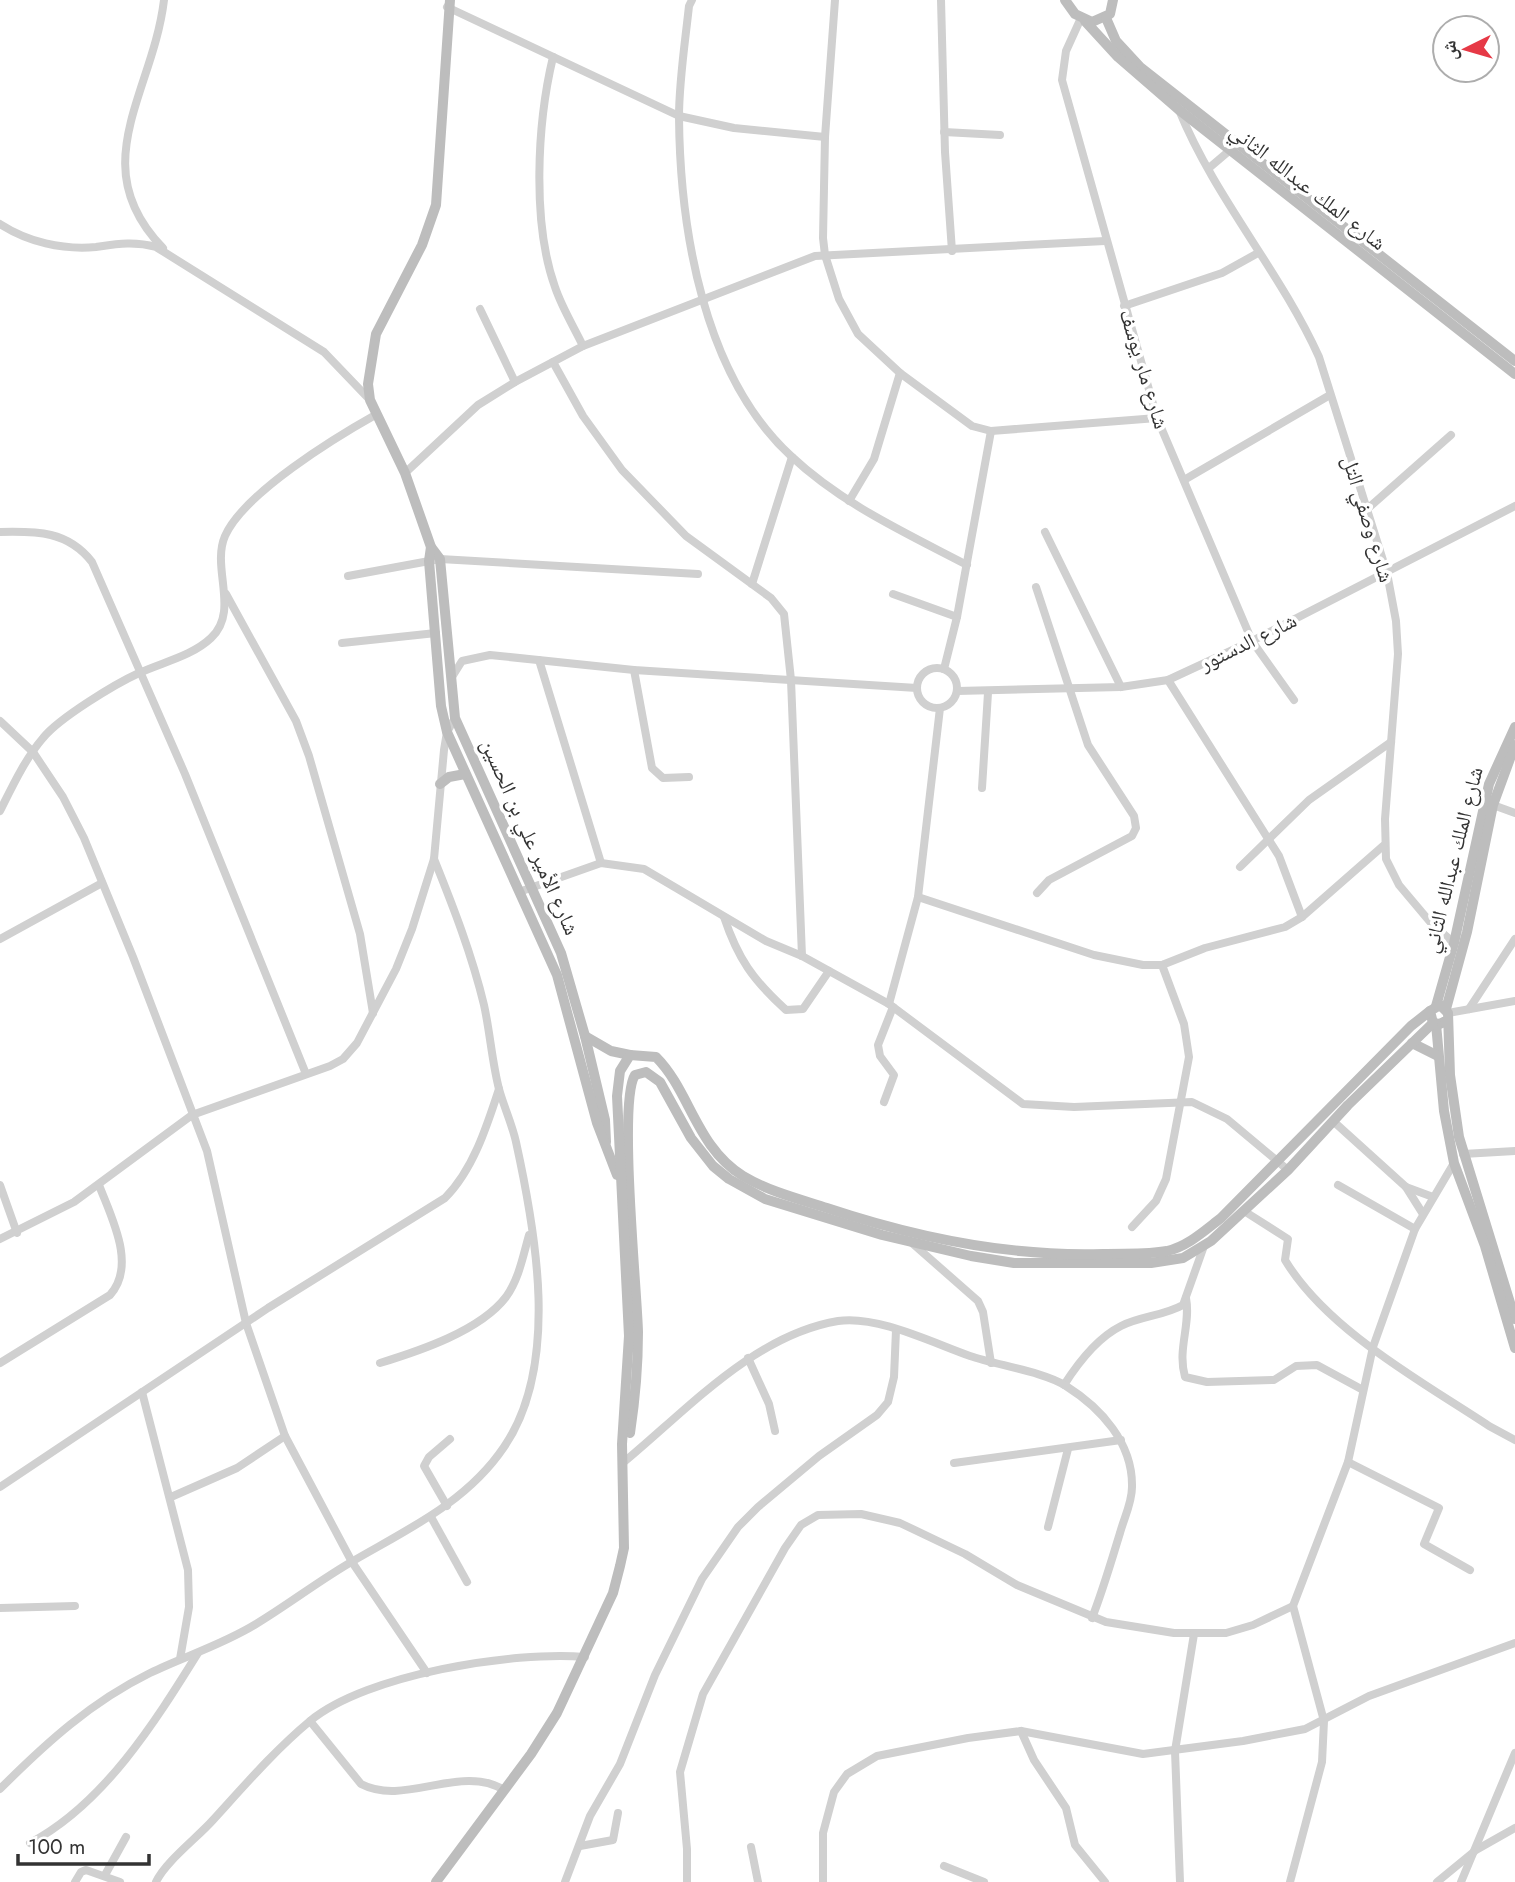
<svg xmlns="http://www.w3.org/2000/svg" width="1515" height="1882" viewBox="0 0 1515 1882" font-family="Jost,'Noto Naskh Arabic',sans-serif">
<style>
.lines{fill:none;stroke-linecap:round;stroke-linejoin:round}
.street{stroke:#d0d0d0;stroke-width:8}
.secondary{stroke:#bdbdbd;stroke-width:10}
.labels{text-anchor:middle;stroke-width:7;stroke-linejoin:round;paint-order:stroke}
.street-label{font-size:21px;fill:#333;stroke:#fff}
</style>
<rect width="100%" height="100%" fill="#fff"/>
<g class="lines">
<g class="street">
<path d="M692,0L689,6C685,43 679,81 679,117C680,231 704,376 791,456C842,504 906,533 967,565"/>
<path d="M835,0L825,137L823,238L825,255L839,299L858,334L900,373L972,426L991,431L1157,418"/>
<path d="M941,0L945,152L952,251"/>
<path d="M447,7L679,116L734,128L825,137"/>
<path d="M1081,18L1066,51L1062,80L1157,418L1252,641L1294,700"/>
<path d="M553,57C537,124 532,223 555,287C562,308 574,327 583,346"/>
<path d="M1179,110C1215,198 1280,271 1319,357L1387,573L1396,621L1398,654L1385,819L1386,859L1399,885L1431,923L1454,943"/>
<path d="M944,132L1000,135"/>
<path d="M1209,168L1229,151"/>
<path d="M0,224C28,242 62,250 96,247C117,244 134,241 156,247L324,352L370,400"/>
<path d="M163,248C83,166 153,93 164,0"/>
<path d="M1124,306L1222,273L1258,253"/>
<path d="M480,309L515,382"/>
<path d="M553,362L583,416L622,470L686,536L771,598L784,614L791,680L802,956"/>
<path d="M405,473L478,405L515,382L583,346L815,256L1105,241"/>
<path d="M1184,480L1330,395"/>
<path d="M849,501L874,459L900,373"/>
<path d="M1365,511L1451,435"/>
<path d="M0,532C37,531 68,531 92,562L185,774L306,1074"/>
<path d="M1045,532L1121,687"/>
<path d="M348,576L440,559L698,574"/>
<path d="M752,584L792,457"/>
<path d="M1036,587L1088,745L1134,816L1136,828L1132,836L1049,880L1037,893"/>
<path d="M226,594L296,721L309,756L360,934L373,1013"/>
<path d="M893,594L957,617"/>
<path d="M342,643L436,633"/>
<path d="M539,660L601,863"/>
<circle cx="937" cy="688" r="20"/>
<path d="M944,669L957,617L991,431"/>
<path d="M634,670L652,768L663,778L689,777"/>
<path d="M452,677L462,661L490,655L634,670L917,688"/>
<path d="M1168,680L1279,856L1302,917"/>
<path d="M957,691L1121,687L1168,680L1252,641L1515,506"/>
<path d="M0,721L33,752L63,797L84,838L133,957L207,1151L246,1323L285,1436L352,1562L427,1673"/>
<path d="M982,788L988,693"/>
<path d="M1493,805L1515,813"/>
<path d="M0,811C12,787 25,759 43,738C59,718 115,684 139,673C163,662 192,656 211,638C240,611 211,568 225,536C244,493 336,437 377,414"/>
<path d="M1240,867L1309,800L1391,742"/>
<path d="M519,892L601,863L644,869L766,941L802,956L889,1004L1023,1104L1074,1107L1192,1102L1227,1119L1288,1170"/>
<path d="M918,897L1094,955L1143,965H1162L1205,948L1285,927L1302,917L1383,846"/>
<path d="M724,917C738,959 753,980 786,1010L803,1009L829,971"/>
<path d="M0,939L102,883"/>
<path d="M889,1004L918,897L940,708"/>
<path d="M1469,1009L1515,939"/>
<path d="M1448,1013L1515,1001"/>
<path d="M884,1102L894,1075L880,1056L878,1045L893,1007"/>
<path d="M1333,1121L1406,1187L1423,1214"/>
<path d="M1463,1154L1515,1151"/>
<path d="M0,1185L17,1233"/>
<path d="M1338,1185L1415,1229"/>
<path d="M1406,1187L1433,1197"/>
<path d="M1244,1211L1288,1239L1285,1260C1327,1330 1421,1381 1489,1426L1515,1440"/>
<path d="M1132,1227L1156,1201L1166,1179L1189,1057L1184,1024L1162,965"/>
<path d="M0,1239L74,1202L192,1115L330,1066L343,1059L357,1043L396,969L412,929L434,859L444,750L447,732L455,718"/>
<path d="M912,1243L978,1301L983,1312L991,1363"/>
<path d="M1186,1298C1191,1325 1177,1349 1185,1377L1207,1382L1274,1380L1296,1366L1317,1365L1363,1390"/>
<path d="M748,1358L769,1404L775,1431"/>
<path d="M0,1363L110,1295C137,1265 111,1217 99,1185"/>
<path d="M380,1363C419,1351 480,1331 506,1297C519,1279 523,1256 529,1235"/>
<path d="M1064,1385C1078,1363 1097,1338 1121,1326C1141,1316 1163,1316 1183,1305L1204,1246"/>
<path d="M142,1392L188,1570L189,1607L180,1659"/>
<path d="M624,1462C687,1410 754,1335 838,1321C877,1315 933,1343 970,1356C996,1365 1045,1372 1066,1386C1101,1408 1133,1443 1132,1487C1132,1503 1124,1518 1120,1533C1111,1562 1103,1590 1092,1618"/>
<path d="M1348,1462L1439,1508L1424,1544L1470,1570"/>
<path d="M954,1463L1121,1440"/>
<path d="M0,1487L268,1308L445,1198C473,1170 487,1126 499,1089"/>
<path d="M171,1497L237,1468L285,1436"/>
<path d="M447,1506L424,1466L429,1457L450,1439"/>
<path d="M431,1517L467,1582"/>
<path d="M1048,1527L1068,1449"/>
<path d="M0,1608L75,1606"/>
<path d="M310,1721L361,1784C405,1807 461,1763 504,1790"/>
<path d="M1021,1731L1034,1760L1066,1808L1075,1845L1105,1882"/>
<path d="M0,1789C46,1743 91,1702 150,1673C185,1656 222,1645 256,1624C289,1604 320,1580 353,1561C408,1529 467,1502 504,1447C560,1365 536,1233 516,1142C512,1124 504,1107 499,1089C492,1062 490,1032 484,1005C472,955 453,906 434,859"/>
<path d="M30,1843C104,1804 155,1722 198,1653"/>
<path d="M580,1846L613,1840L618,1813"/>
<path d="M751,1847L758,1882"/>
<path d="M944,1866L984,1882"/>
<path d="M105,1875L126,1837"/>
<path d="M75,1882L81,1872L86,1870L120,1882"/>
<path d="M156,1882C165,1862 198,1837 213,1820C244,1786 275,1750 310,1721C367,1674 513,1651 585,1657"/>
<path d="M565,1882L590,1816L620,1764L655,1675L702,1579L738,1527L758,1507L819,1456L877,1415L888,1402L894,1377L896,1330"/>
<path d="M687,1882V1849L680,1772L703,1694L785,1548L801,1525L818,1515L861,1514L900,1523L965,1554L1017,1585L1106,1622L1174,1633H1226L1253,1625L1293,1606L1348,1462L1373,1347L1415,1229L1454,1163"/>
<path d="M823,1882V1833L834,1792L847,1774L877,1756L968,1738L1021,1731L1143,1754L1243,1741L1305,1729L1369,1696L1515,1643"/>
<path d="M1180,1882L1175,1751L1194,1634"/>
<path d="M1290,1882L1322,1762L1324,1721L1293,1606"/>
<path d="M1437,1882L1476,1850L1515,1828"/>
<path d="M1461,1882L1515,1753"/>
</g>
<g class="secondary">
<path d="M450,0L436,205L422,245L376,334L368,384L370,400L405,473L431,547L440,559L455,718L561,953L585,1036L605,1120L606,1142"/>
<path d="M1065,0L1075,14L1092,22L1110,14L1113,0"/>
<path d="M1106,18L1116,41L1140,67L1515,361"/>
<path d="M1085,21L1118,57L1178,109L1515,374"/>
<path d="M431,547L429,561L441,706L447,732L557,975L597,1123L617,1175"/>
<path d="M440,784L449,777L465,774"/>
<path d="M1436,1006L1454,943L1489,784L1515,727"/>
<path d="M1446,1009L1467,932L1493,805L1515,745"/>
<path d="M1447,1020L1440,1024L1433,1023L1430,1011L1440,1005L1448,1013L1450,1075L1459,1137L1515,1319"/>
<path d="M1436,1024L1444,1111L1454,1163L1485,1246L1515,1348"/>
<path d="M585,1036L611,1051L630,1055"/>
<path d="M1412,1043L1438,1056"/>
<path d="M630,1433C635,1400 638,1366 638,1332C637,1290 618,1101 635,1075L646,1072L660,1082L691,1138L713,1166L729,1179L765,1199L882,1235L971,1256L1014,1263H1151L1183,1258L1211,1241L1288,1170L1348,1105L1433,1023"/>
<path d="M436,1882L531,1754L557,1713L613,1593L620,1566L624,1548L622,1444L629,1336L617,1096L620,1071L630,1055L656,1057C690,1091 696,1147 743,1176C768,1191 799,1199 827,1208C917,1238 1008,1257 1103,1254C1123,1253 1147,1255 1167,1251C1188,1246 1204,1231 1221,1218L1411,1026L1430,1011"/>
</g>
</g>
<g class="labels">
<g class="street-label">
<text transform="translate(1308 187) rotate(38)" y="7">شارع الملك عبدالله الثاني</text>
<text transform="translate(1144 369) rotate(73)" y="7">شارع مار يوسف</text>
<text transform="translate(1368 519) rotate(73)" y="7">شارع وصفي التل</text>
<text transform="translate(1248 642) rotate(-26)" y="7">شارع الدستور</text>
<text transform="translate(530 837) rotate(66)" y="7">شارع الأمير علي بن الحسين</text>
<text transform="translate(1453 860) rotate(-76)" y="7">شارع الملك عبدالله الثاني</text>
</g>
</g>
<g transform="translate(1466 49) rotate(265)"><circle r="33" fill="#ffffff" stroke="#adadad" stroke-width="2"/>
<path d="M0-5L12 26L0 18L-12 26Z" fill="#e63946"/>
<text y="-10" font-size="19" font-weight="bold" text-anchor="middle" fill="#333333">ش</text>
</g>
<path d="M18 1854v10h131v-10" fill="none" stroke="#333333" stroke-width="3.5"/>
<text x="28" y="1854" font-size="21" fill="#333333" stroke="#ffffff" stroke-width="5" paint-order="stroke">100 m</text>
</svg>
